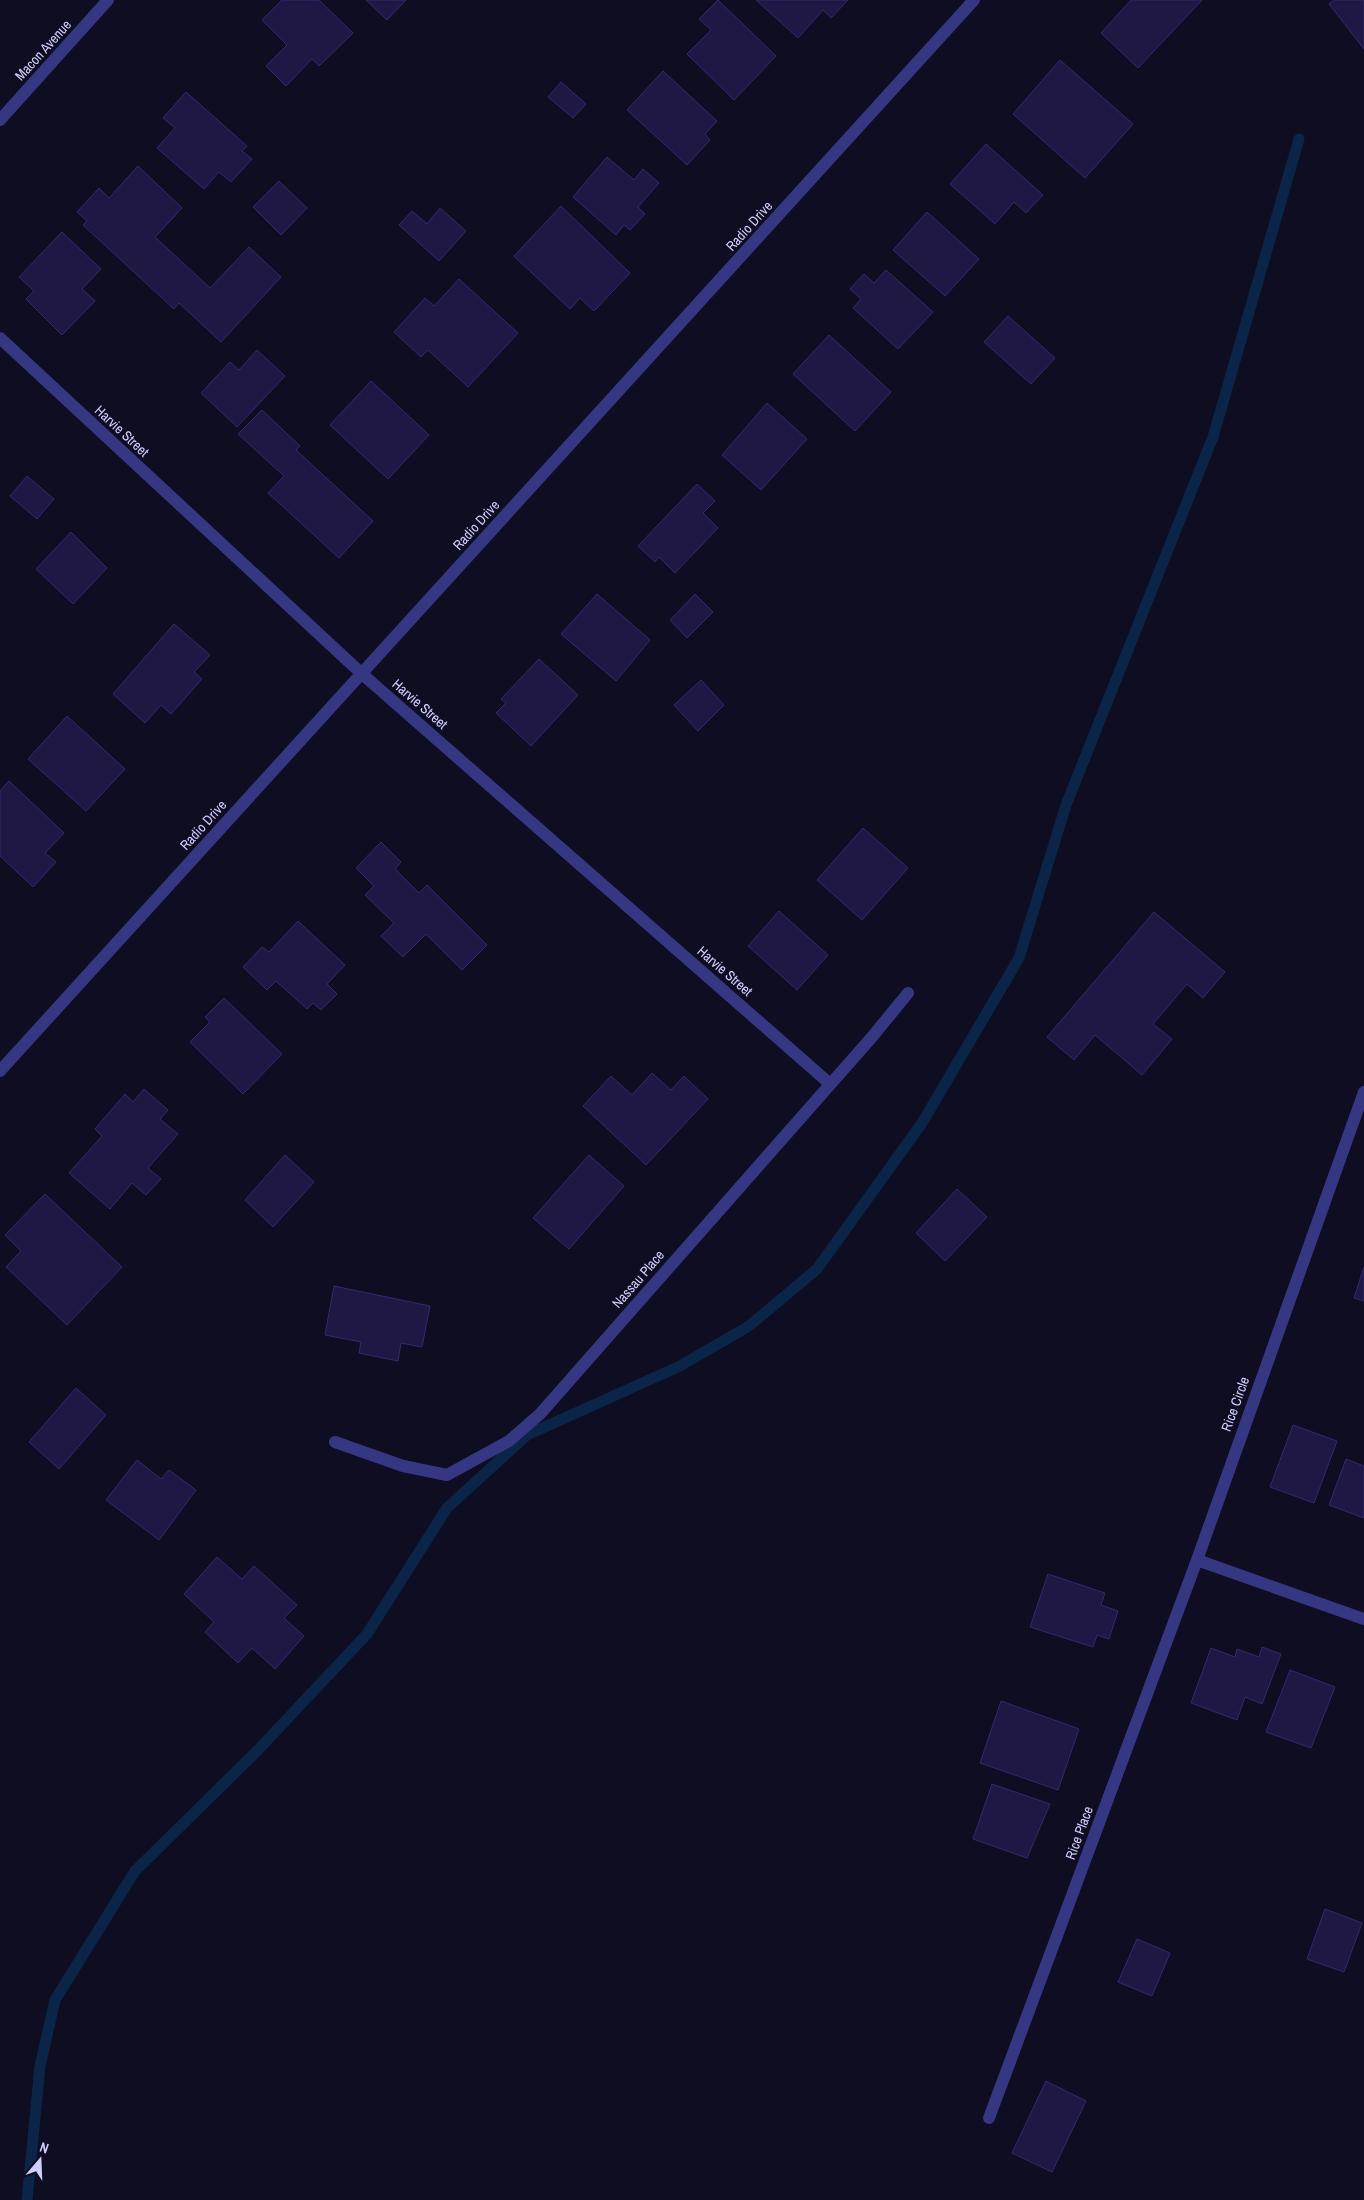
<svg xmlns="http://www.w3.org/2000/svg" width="1364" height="2200" viewBox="0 0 1364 2200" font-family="'Archivo Narrow',sans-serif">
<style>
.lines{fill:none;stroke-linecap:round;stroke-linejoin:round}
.stream{stroke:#0b2548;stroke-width:11}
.building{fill:#1f1844;stroke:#342971}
.minor{stroke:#363783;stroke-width:12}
.labels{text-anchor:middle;stroke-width:4.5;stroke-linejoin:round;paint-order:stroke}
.street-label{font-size:14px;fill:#d1ceff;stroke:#0f0d22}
</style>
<rect width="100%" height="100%" fill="#0f0d22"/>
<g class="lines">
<path class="stream" d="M27,2200L40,2066L55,2000L135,1871L257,1751L367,1634L447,1508L527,1435L680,1366L749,1326L817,1269L922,1123L1019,958L1066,805L1213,437L1299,139"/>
</g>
<g class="building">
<path d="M282,0H319L353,33L319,66L312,59L286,86L266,66L287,45L262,20Z"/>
<path d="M366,0H406L387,20Z"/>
<path d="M718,0L776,56L734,100L687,54L711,30L699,19Z"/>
<path d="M756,0H848L831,18L823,10L798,38Z"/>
<path d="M1131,0H1202L1138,68L1101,33Z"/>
<path d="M1334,0H1364V49L1329,4Z"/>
<path d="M1060,60L1133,124L1085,178L1013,114Z"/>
<path d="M663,71L717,121L705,134L710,140L687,165L627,110Z"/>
<path d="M561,82L586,104L573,118L548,97Z"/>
<path d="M186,92L247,146L242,151L252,159L231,182L219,172L204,189L157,148L175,128L163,118Z"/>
<path d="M986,144L1043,195L1026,213L1014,202L995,224L950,184Z"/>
<path d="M607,157L634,180L643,169L659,183L638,207L645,214L630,230L624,225L616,235L573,197Z"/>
<path d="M138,166L182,208L155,237L210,288L249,247L281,277L221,342L179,303L174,309L83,225L87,221L77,212L99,188L109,198Z"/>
<path d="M279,181L307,208L281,235L253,207Z"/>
<path d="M561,206L630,273L594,311L580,298L570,309L514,256Z"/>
<path d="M440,208L466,231L439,261L399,225L412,211L427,224Z"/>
<path d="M927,212L979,259L945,296L893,250Z"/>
<path d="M62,232L101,269L82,289L95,301L62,335L26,299L34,291L19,277Z"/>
<path d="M886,270L933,312L898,349L853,308L861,299L850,289L864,274L874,283Z"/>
<path d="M459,279L518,333L468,387L428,350L421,357L394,332L425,298L434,306Z"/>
<path d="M1008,316L1055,358L1031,384L984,342Z"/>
<path d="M829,335L891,392L855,431L793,374Z"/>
<path d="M257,350L285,376L237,427L201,393L230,362L239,370Z"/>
<path d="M371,381L429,435L388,479L330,425Z"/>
<path d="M767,403L807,439L761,490L722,455Z"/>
<path d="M262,410L300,446L296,450L373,521L339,558L268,493L284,476L238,434Z"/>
<path d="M27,476L54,499L37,519L10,496Z"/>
<path d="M697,484L715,501L703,513L718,528L675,573L659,557L655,562L638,546Z"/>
<path d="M71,532L107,568L73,604L36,569Z"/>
<path d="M597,594L650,640L616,681L561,634Z"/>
<path d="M695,594L713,612L687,638L670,620Z"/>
<path d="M174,624L210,655L194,672L202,679L171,714L161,705L145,723L113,694Z"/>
<path d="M539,659L578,695L531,746L496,713L506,703L501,699Z"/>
<path d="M701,680L724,705L698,731L674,705Z"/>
<path d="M67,716L125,769L86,811L28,759Z"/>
<path d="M9,781L64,833L45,853L56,862L33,887L0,856V791Z"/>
<path d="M863,828L908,868L862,920L817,880Z"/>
<path d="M381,842L401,862L395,869L419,893L427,885L487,945L462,970L426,934L403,957L381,936L394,923L365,895L374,886L356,868Z"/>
<path d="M779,911L828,955L797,990L748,946Z"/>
<path d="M1154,912L1225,972L1203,998L1187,984L1153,1024L1172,1039L1142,1075L1095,1035L1074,1060L1047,1037Z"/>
<path d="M298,921L345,965L327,984L337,994L321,1010L313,1003L307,1009L276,981L267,990L243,967L262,947L269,952Z"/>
<path d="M224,998L282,1054L243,1094L190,1042L210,1022L205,1017Z"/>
<path d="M652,1073L671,1090L684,1076L708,1099L646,1165L583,1106L611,1076L632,1095Z"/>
<path d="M144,1089L168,1110L160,1119L178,1134L148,1168L161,1179L146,1195L132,1183L110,1209L69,1173L102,1136L95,1129L125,1094L133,1102Z"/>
<path d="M285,1155L314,1182L273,1227L245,1200Z"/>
<path d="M589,1155L624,1186L569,1249L533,1218Z"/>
<path d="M957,1189L987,1217L945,1261L916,1233Z"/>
<path d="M45,1194L122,1267L67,1325L6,1267L21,1251L5,1235Z"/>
<path d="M1364,1267V1301L1354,1298Z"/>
<path d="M334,1286L430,1306L422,1347L401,1343L398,1361L359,1353L361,1342L325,1335Z"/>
<path d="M76,1388L106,1415L59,1469L29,1442Z"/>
<path d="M1293,1425L1337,1441L1314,1503L1270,1487Z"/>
<path d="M1346,1459L1364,1466V1518L1329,1505Z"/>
<path d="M137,1460L161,1479L169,1470L196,1490L159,1540L106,1500Z"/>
<path d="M217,1557L242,1579L254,1566L297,1605L284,1618L304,1636L275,1669L252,1648L238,1663L205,1632L214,1622L184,1594Z"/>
<path d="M1048,1574L1105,1593L1101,1605L1118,1611L1109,1639L1097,1635L1093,1647L1030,1627Z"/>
<path d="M1262,1647L1281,1654L1262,1704L1245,1697L1237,1720L1191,1703L1211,1648L1235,1657L1237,1649L1259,1657Z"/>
<path d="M1290,1670L1335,1687L1311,1748L1266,1732Z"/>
<path d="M1001,1701L1079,1729L1058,1790L980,1763Z"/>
<path d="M992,1784L1050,1804L1027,1858L973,1839Z"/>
<path d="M1325,1909L1362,1923L1344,1972L1307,1959Z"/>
<path d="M1137,1939L1170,1953L1152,1996L1118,1982Z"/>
<path d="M1046,2081L1086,2101L1052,2172L1012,2153Z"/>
</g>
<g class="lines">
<g class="minor">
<path d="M0,120L108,0"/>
<path d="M0,338L361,673L829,1083"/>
<path d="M0,1071L974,0"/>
<path d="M335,1442L403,1466L447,1475L509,1441L540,1414L872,1037L908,993"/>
<path d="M1197,1560L1364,1619"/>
<path d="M989,2118L1197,1560L1364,1092"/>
</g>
</g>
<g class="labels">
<g class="street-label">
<text transform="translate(43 50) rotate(-48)" y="5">Macon Avenue</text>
<text transform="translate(749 226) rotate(-48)" y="5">Radio Drive</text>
<text transform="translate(122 431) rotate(43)" y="5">Harvie Street</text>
<text transform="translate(476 525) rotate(-48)" y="5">Radio Drive</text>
<text transform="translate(420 704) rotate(41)" y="5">Harvie Street</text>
<text transform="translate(203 825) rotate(-48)" y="5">Radio Drive</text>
<text transform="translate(725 971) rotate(41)" y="5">Harvie Street</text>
<text transform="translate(638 1279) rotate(-49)" y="5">Nassau Place</text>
<text transform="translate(1235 1404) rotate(-70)" y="5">Rice Circle</text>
<text transform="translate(1079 1833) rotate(-70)" y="5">Rice Place</text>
</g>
</g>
<g transform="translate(40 2160) rotate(19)" stroke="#0f0d22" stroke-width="4" paint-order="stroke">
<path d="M0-4L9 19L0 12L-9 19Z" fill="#d1ceff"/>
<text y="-8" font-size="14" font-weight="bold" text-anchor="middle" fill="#d1ceff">N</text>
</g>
</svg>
